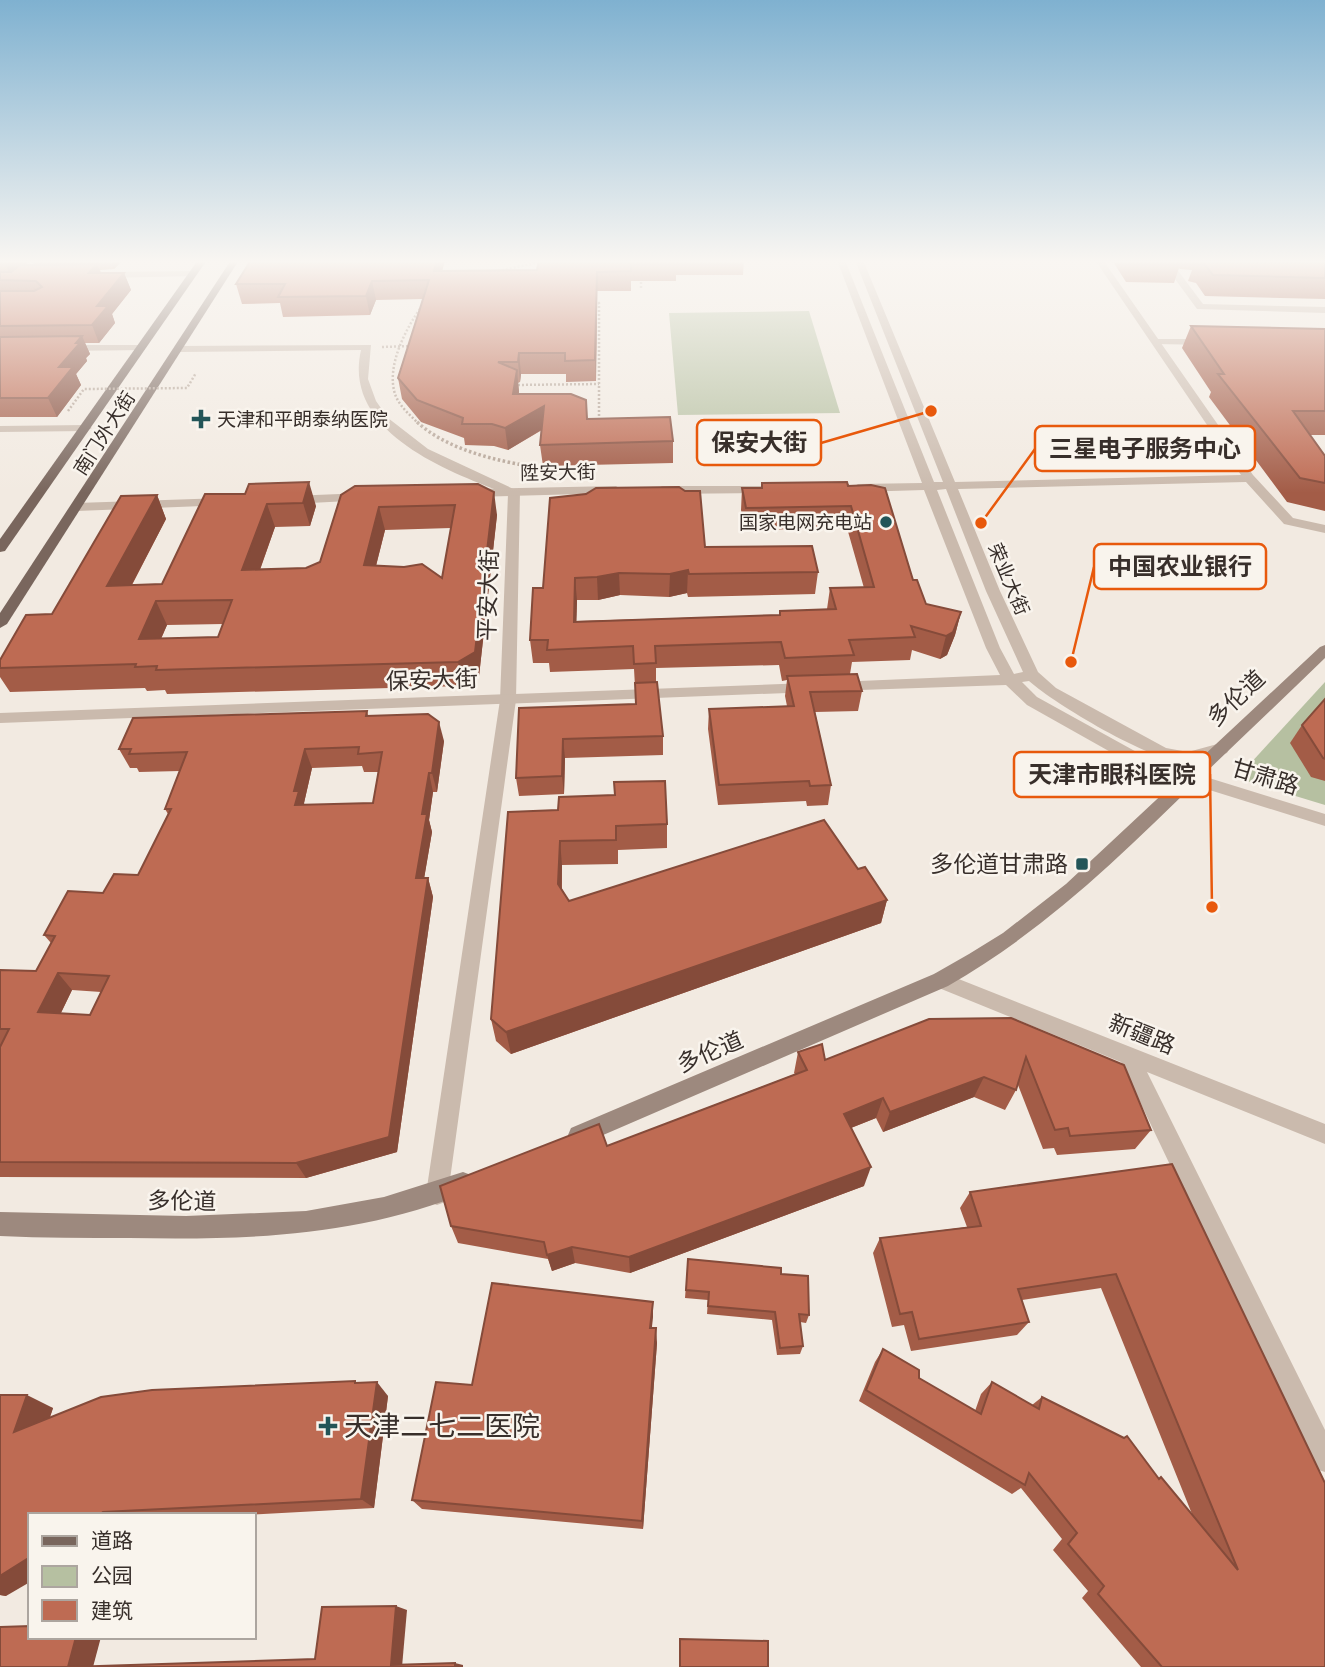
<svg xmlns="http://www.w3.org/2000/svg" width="1325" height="1667" viewBox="0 0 1325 1667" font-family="'Space Grotesk','Noto Sans SC',sans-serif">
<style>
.green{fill:#b6c0a1}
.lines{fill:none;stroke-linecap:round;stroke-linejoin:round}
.path-far1{stroke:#b5a497;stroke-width:2.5;stroke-dasharray:2 2;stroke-linecap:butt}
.path{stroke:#b5a497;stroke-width:3.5;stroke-dasharray:2.5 2.5;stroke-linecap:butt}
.minor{fill:#cabaad;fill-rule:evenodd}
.tertiary{fill:#cabaad;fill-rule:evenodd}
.secondary{fill:#9d897e;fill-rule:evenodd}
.primary{fill:#79665d;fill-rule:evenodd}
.path-bridge{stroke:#b5a497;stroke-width:2.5;stroke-dasharray:2 2;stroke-linecap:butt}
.wall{fill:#a35c47;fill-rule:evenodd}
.shaded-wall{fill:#854b3a}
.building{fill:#be6b53;stroke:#854b3a;stroke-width:2;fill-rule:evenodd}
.poi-dot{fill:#235558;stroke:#f9f4ed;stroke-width:2.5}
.labels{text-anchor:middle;stroke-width:5;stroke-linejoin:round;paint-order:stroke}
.far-poi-label{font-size:19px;fill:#382f2b;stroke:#f9f4ed;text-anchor:start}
.far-street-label{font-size:19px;fill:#382f2b;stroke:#f9f4ed}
.street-label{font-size:23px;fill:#382f2b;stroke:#f9f4ed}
.poi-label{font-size:23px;fill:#382f2b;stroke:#f9f4ed;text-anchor:end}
.near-poi-label{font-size:28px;fill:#382f2b;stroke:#f9f4ed;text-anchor:start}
.leader{fill:none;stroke:#e8590c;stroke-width:2.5}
.callout-dot{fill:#e8590c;stroke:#f9f4ed;stroke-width:2.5}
.callout{fill:#f9f4ed;stroke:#e8590c;stroke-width:2.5}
.callout-label{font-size:24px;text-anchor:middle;font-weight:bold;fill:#382f2b}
</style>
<rect width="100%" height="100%" fill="#f2eae1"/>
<g class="green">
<path d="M809,311L840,413L678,415L669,313Z"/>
<path d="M1325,682V805L1237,778Z"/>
</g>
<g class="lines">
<g class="path-far1">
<path d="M498,271L541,262"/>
<path d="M641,278V289"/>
<path d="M594,304L599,303V420L602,421"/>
<path d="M382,347L412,346"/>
<path d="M514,385L599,384"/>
<path d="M419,424C410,415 399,406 395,394C386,366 406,328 422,306"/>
</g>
<path class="path" d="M417,422C448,450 494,460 534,467"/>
<g class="minor">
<path d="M1161,260H1170L1203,304L1325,307V313L1197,309Z"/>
<path d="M193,271L196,272V276L104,278L99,275L104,272Z"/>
<path d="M1152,339H1209L1214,342L1209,345L1156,344L1151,341Z"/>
<path d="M141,345L145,346V350L63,351L58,348L63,345Z"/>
<path d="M371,345L368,379L376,401L388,418L428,449L520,492L516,700L448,1194L445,1202L437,1205L429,1202L426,1194L500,700L508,494C448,472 342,432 361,350L180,352L175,349L180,346Z"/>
<path d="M941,972L1325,1124V1144L1147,1072L1325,1430V1472L1315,1469L1121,1062L934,986L931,980L934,974Z"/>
</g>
<g class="tertiary">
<path d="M837,260H845L934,482H943L855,260H863L955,482L1241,475L1095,260H1103L1253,475L1293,518L1325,525V533L1284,524L1246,482L958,489L1000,591L1038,672L1056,688L1166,748L1188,752L1221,743L1229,749L1227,753C1214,757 1198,764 1185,763C1149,760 1056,705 1029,681L1022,682L1037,697L1151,760L1325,814V826L1139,768L1027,705L1006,685L831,691L828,687L836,682L1000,675L986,648L924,490L858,492L852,488L858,484L922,483ZM946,489L986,591L1023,672L1014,674L1000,648L937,490Z"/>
<path d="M0,426L86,425L92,428L86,431L0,432Z"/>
<path d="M616,486L622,490L620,493L473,497L467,493L473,489Z"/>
<path d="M763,486L769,490L767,493L662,494L656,490L662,486Z"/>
<path d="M364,493L368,494V500L291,504L285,500L291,496Z"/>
<path d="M224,498L230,502L228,505L77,511L71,507L77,503Z"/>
<path d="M808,683L813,684L816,688L813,692L0,723V713Z"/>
</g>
<g class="secondary">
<path d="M1325,645V658C1283,699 1240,739 1198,780C1120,857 1044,931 948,986L587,1142L579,1145L571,1142L568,1135L571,1128L934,974L969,954L1003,933L1066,884L1320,647Z"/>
<path d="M463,1172L471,1175L474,1183L471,1191C358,1237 249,1240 129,1238C86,1238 43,1238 0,1236V1212L186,1216L306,1211L384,1197Z"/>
</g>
<g class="primary">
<path d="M198,260H207L5,551L0,552V539Z"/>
<path d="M231,260H239L7,624L0,628V613Z"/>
</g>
<path class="path-bridge" d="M68,411L84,389L187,388L196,373"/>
</g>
<g class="wall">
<path d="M0,260H30L26,265L34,264L32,260H120L121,262L114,269L100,270L101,273H124L131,290L112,314L115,323L99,343H85L90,354L86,358L87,361L76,374L81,385L57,417H0Z"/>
<path d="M251,260H445L442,271L537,270L539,260H744L743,275H676V281H631V291H597L596,381L566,382V374H521L520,382L518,383L519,394L587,419L673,441V463L543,466L540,445L542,430L508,450L494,446L465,445L464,438L421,422L402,399L398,378L423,299L376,300L370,315L283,317L280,303L242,304L236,284Z"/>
<path d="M1112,260H1325V299L1205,296L1196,283L1188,281L1192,270L1180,269L1179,268L1174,283L1126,282Z"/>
<path d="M1191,326L1325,329V435H1310L1325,456V511L1287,502L1209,397L1211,392L1182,348Z"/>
<path d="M847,482L913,580L926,604L961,612L955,635L947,655L940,659L912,650L910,660L852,662L850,674L862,691L858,711L815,712L831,785L828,805L807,806L806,801L718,805L708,729L709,709L787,706L785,696L787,680L782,681L779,665L656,668V682L663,736V755L565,758L564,794L519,796L516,778L519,708L636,704L634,669L550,672L549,663H533L530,640L543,588L550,498L705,547L818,572L815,594L688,597L687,593L669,597L620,595L598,600H577L576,621L779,615L780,611L827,609L830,588H864L847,528L744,530L741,510L742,488H761L762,483Z"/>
<path d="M249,484L316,506L310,526L275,527L260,570L306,568L320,562L341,495L478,484L497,515L479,676L463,686L167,694L165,690L147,691L145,688L10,692L0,677V660L52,614L157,495L166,519L132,585L162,584L245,494ZM451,528L442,578L376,566L385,530ZM223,624L218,637L161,639L167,625Z"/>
<path d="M1325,699V781L1311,777L1290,743L1302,725Z"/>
<path d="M367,711L368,715L444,741L437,792H433L429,820L432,832L424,878H428L433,897L397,1152L306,1178L0,1177V1047L1,1045H0V970L36,971L51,943L44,935L103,893L138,875L168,814L165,809L180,771L139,772L137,768H130L119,749ZM362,766L364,772H378L373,803L304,805V803L312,768ZM72,990L101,992L90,1015L61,1013Z"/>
<path d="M508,812L667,824V848L618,850V864L562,865V889L569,901L858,869L887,900L881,923L511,1054L496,1041L491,1019Z"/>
<path d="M1011,1018L1151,1130L1135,1149L1057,1155L1054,1148L1043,1149L1018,1085L1016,1090L1005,1110L974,1097L883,1132L876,1118L851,1128L864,1186L630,1273L575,1263L552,1271L548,1259L458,1243L451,1226L607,1146L795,1074L794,1073L798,1052L825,1060Z"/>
<path d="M1172,1164L1325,1667H1141L1082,1598L1088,1591L1053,1550L1062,1539L1021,1488L1012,1494L859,1401L875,1362L883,1349L919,1378L975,1411L981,1394L992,1382L1032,1405L1042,1397L1159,1478L1161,1477L1192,1514L1101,1288L1022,1300L1029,1322L1017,1335L911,1351L904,1325L892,1327L873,1253L880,1238L967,1227L960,1208L970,1192Z"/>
<path d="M688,1259L781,1274L809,1315L806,1323L800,1322L803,1346L800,1354L777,1355L772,1320L707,1314L708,1300L685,1298Z"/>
<path d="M653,1302L652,1328L657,1343L643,1529L422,1509L412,1500L472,1385Z"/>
<path d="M355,1381L357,1383L388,1396L374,1508L244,1515H30L6,1596L0,1595V1395L53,1408L50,1417Z"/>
</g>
<g class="shaded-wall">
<path d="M6,260H30L12,278L4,261Z"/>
<path d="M111,260H120L121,262L114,269Z"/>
<path d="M437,260H445L437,290L434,271Z"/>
<path d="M97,264L104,281L89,273Z"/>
<path d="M597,272V291L596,381L595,360Z"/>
<path d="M124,273L131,290L112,314L115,323L99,343L92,325L97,306Z"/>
<path d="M372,281L376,300L370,315L366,296Z"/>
<path d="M82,336L90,354L86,358L87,361L76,374L81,385L57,417L48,398L59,367Z"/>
<path d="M519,353L521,374L520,382L518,362Z"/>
<path d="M517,370L519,391L516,415L513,394Z"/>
<path d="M544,406L546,427L508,450L505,428Z"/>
<path d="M309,482L316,506L310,526L303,503Z"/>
<path d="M494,492L497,515L479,676L463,686L458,662Z"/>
<path d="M157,495L166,519L119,609L107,586Z"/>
<path d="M267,504L275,527L251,594L242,570Z"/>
<path d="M379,507L385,530L370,589L364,565Z"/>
<path d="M688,570L687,593L669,597L670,574Z"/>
<path d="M619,573L620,595L598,600L597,577Z"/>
<path d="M575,578L577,600L576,644L574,622Z"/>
<path d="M156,601L167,625L150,663L139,639Z"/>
<path d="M961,612L955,635L947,655L940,659L946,636Z"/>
<path d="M439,722L444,741L437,792L432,773Z"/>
<path d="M563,739L565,758L564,794L562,776Z"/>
<path d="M305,749L312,768L304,803L306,809L295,805L294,791Z"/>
<path d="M429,773L433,792L429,820L432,832L421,897L416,878L422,814Z"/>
<path d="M560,841L562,865L561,907L558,884Z"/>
<path d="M428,878L433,897L397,1152L306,1178L296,1163Z"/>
<path d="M887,900L881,923L511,1054L506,1032Z"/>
<path d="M58,973L72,990L53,1029L38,1012Z"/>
<path d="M984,1077L974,1097L883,1132L890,1112Z"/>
<path d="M883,1098L876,1118L838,1133L844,1114Z"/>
<path d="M871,1167L864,1186L630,1273L629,1257Z"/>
<path d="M572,1247L575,1263L552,1271L547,1255Z"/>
<path d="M653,1302V1317L650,1342V1328Z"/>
<path d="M656,1328L657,1343L643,1529L642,1521Z"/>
<path d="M377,1382L388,1396L374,1508L361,1499Z"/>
<path d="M27,1395L53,1408L41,1443L14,1432Z"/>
<path d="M103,1512L112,1515H99Z"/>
<path d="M30,1557V1582L6,1596L0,1595V1576Z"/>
<path d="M396,1606L407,1610L402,1667L391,1665Z"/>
<path d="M76,1637H101L93,1667H68Z"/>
<path d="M455,1663L463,1665V1667H455Z"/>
</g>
<g class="building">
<path d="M251,260H437L434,271L537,270L539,260H676V262H631V271L597,272L595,360L565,361V353H519L518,362H498L517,370L513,394H571L586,400L587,419L670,417L673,441L540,445L544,406L505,428L492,424H462L463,418L417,400L398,378L429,280L372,281L366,296L278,297L285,284H236Z"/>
<path d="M1132,260H1180L1182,262L1132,261Z"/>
<path d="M1196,260L1301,262L1303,260H1325V278L1213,275L1203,262Z"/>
<path d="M97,264L89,273H124L97,306H108L92,325L0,326V291H34L42,287L36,281L0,280V272H11L20,265Z"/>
<path d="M1191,326L1325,329V411H1293L1325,456V483L1300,478L1218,374H1224Z"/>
<path d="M82,336L76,343H80L59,367H73L48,398H0V337Z"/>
<path d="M309,482L303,503L267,504L242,570L306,568L320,562L341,495L355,486L478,484L494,492L475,652L458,662L156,670L157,666L135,667L136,664L0,668V660L26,615L52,614L121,496L157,495L107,586L162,584L205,494H245L249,484ZM455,505L442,578L422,564L404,567L364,565L379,507ZM232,600L218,637L139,639L156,601Z"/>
<path d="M847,482L848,486L871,485L885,488L913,580H917L926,604L961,612L953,632L946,636L911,626L915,637L849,640L854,655L785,658L781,642L655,646L656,663L634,664L633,646L547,650L548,640H530L533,588H543L550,498L586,494L596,488L679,487L685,491H700L705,547L812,546L818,572L689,574L688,570L670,574L619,573L597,577L575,578L574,622L780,615V611L836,609L830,588L874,587L851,506L746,508L742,488H762V483Z"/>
<path d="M857,674L862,691L810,692L831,785L810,786L809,781L719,785L709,709L794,706L787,676Z"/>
<path d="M657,682L663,736L563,739L562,776L516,778L519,708L636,704L635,683Z"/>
<path d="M1325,699V759L1323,758L1302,725Z"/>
<path d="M367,711L366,716L428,714L439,722L432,773H429L422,814H427L416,878H428L389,1137L296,1163L0,1162V1047L9,1029H0V970L36,971L55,936L44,935L68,891L103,893L114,874L138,875L171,809H165L187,752L129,754L131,749H119L133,718ZM359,747L358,754L382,752L373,803L295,805L299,791H294L305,749ZM58,973L109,976L90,1015L38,1012Z"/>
<path d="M665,781L667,824L616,826V840L560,841L558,884L569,901L824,820L858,869L865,867L887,900L506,1032L491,1019L508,812L558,810L559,797L615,795L614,782Z"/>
<path d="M1011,1018L1124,1065L1151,1130L1070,1136L1068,1128L1055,1130L1026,1057L1016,1090L984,1077L890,1112L883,1098L844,1114L871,1167L629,1257L572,1247L547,1255L544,1242L451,1226L440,1186L599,1124L607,1146L807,1070L798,1052L822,1044L825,1060L929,1019Z"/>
<path d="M1172,1164L1325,1483V1667H1162L1098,1594L1104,1586L1068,1544L1077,1533L1029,1473L1025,1485L866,1390L883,1349L919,1370V1378L981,1414L992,1382L1039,1409L1042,1397L1124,1438L1127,1436L1159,1479L1161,1477L1238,1570L1116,1274L1018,1289L1029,1322L919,1339L912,1312L900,1314L880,1238L981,1226L970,1192Z"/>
<path d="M688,1259L781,1268V1274L808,1276L809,1315L799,1314L803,1346L780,1348L775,1312L708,1306L709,1292L686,1290Z"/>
<path d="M492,1283L653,1302L650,1328H656L642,1521L412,1500L436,1382L472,1385Z"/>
<path d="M355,1381V1383L377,1382L361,1499L103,1512L99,1515H30V1557L0,1576V1395H27L14,1432L101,1397L152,1390Z"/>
<path d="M396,1606L391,1665L455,1663V1667H68L315,1659L322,1607Z"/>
<path d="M30,1626V1637H76L68,1667H0V1627Z"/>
<path d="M680,1639L768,1641V1667H680Z"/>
</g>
<linearGradient id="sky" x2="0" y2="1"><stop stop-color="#7fb1d0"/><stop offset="0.53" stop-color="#f9f6f2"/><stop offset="1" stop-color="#f9f6f2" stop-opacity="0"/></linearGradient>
<rect width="1325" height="493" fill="url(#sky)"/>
<g class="poi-dot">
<path d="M197.5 408.5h7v7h7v7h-7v7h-7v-7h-7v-7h7z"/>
<circle cx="886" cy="522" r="7"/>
<rect x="1075" y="857" width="14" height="14" rx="3.5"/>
<path d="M324.5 1415.5h7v7h7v7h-7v7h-7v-7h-7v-7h7z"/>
</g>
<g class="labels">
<g class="far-poi-label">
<text x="217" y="426">天津和平朗泰纳医院</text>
<text x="872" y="529" text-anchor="end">国家电网充电站</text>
</g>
<g class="far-street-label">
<text transform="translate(104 433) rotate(-57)" y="7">南门外大街</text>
<text transform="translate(558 472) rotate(-1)" y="7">陞安大街</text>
<text transform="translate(1009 579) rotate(67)" y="7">荣业大街</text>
</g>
<g class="street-label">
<text transform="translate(488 595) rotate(-88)" y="8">平安大街</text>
<text transform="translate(432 680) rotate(-2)" y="8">保安大街</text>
<text transform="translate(1236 698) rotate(-43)" y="8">多伦道</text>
<text transform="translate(1265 777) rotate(17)" y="8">甘肃路</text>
<text transform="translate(1142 1034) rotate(22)" y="8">新疆路</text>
<text transform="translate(710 1052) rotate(-23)" y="8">多伦道</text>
<text transform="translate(182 1201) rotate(1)" y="8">多伦道</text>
</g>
<g class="poi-label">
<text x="1068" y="872">多伦道甘肃路</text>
</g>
<g class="near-poi-label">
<text x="344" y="1436">天津二七二医院</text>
</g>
</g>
<path class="leader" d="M931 411L821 443M981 523L1035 449M1071 662L1094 567M1212 907L1210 774"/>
<g class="callout-dot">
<circle cx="931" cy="411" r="7"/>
<circle cx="981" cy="523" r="7"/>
<circle cx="1071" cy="662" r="7"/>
<circle cx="1212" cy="907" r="7"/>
</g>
<g class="callout">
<rect x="697" y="420" width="124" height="45" rx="7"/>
<rect x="1035" y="426" width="220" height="45" rx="7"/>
<rect x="1094" y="544" width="172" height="45" rx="7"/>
<rect x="1014" y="752" width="196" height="45" rx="7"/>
</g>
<g class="callout-label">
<text x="759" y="451">保安大街</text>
<text x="1145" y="457">三星电子服务中心</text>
<text x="1180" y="575">中国农业银行</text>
<text x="1112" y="783">天津市眼科医院</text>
</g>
<rect x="28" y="1513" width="228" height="126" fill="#f9f4ed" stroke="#aca59f" stroke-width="2"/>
<rect x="42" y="1536" width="35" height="10" fill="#79665d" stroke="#aca59f" stroke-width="2"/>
<text x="91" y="1548" font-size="21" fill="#382f2b">道路</text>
<rect x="42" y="1566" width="35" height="21" fill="#b6c0a1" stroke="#aca59f" stroke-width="2"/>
<text x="91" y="1583" font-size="21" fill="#382f2b">公园</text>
<rect x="42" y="1600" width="35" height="21" fill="#be6b53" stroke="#aca59f" stroke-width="2"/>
<text x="91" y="1618" font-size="21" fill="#382f2b">建筑</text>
</svg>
